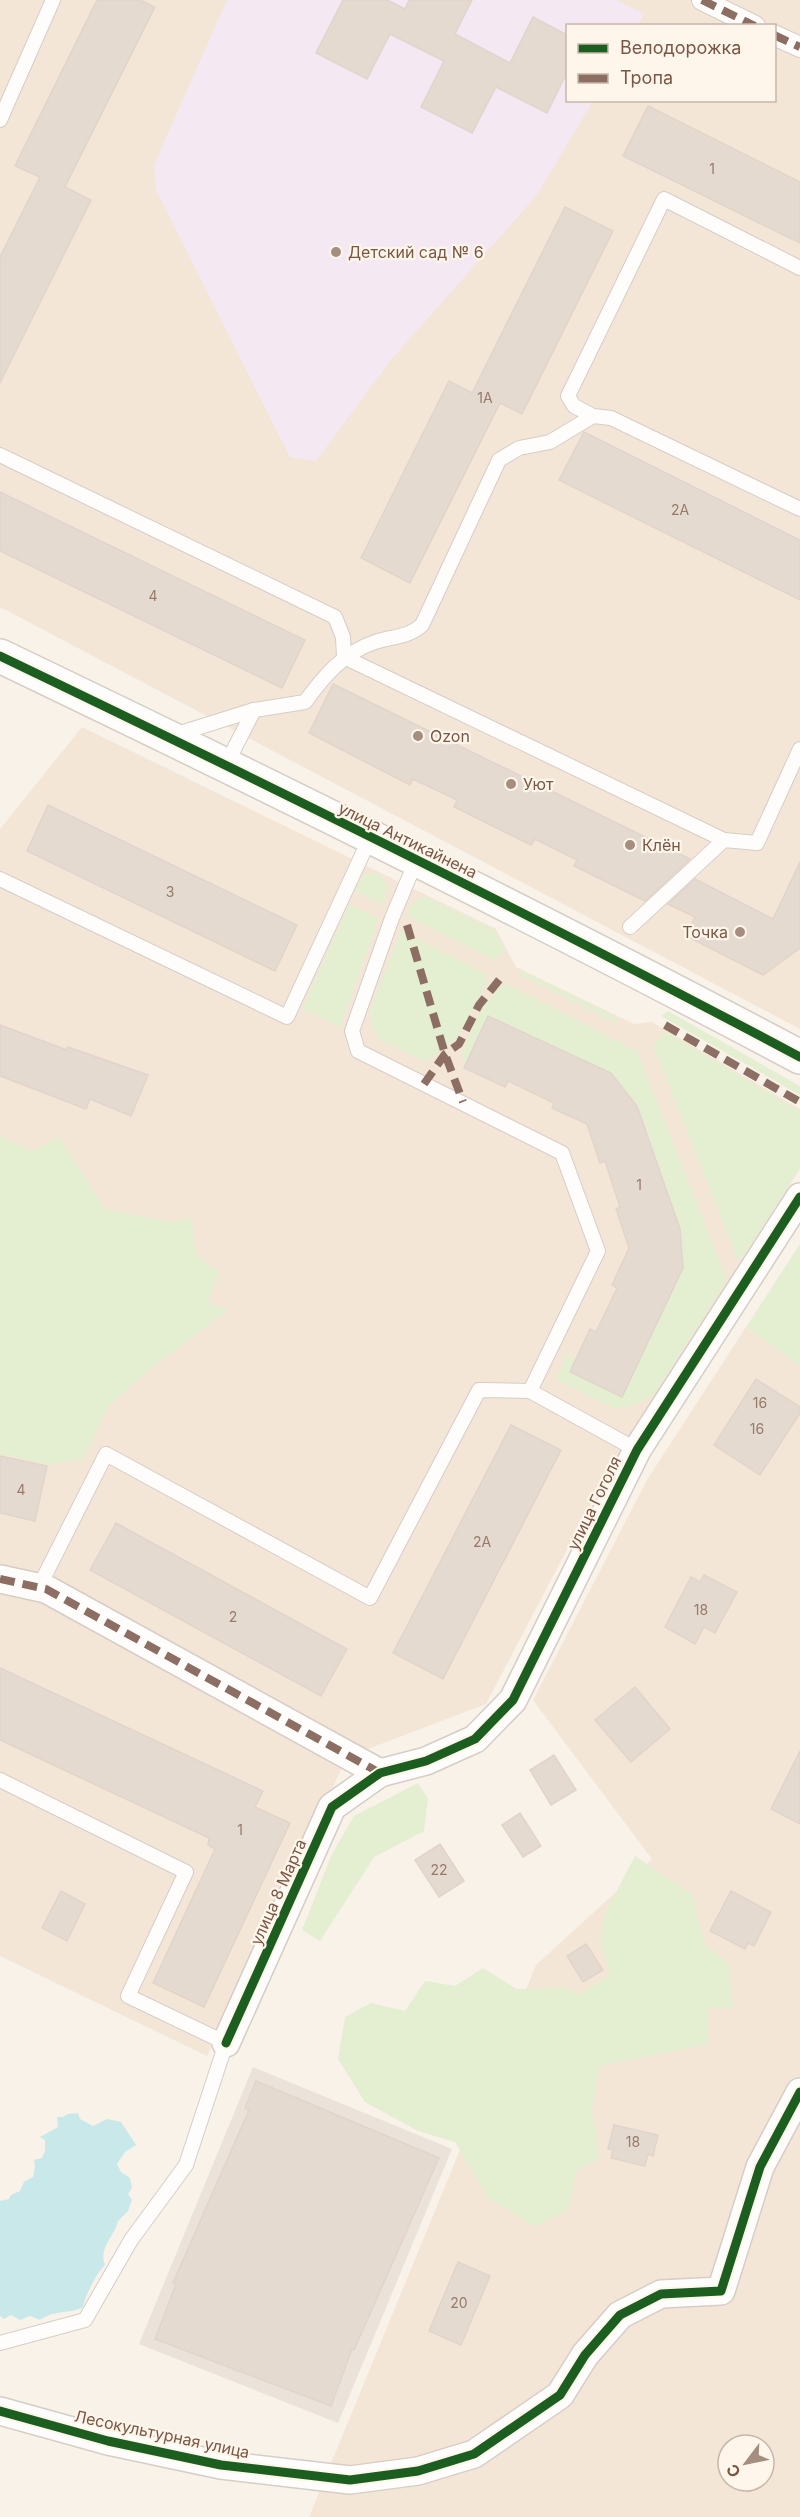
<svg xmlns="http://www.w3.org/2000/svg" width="800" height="2517" viewBox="0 0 800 2517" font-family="Inter,sans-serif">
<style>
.residential{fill:#f4e6d7;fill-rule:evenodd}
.industrial{fill:#ebe2da}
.education{fill:#f4e8f3}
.green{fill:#e4efd2}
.water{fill:#c9e8ea}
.building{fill:#e5dad0;stroke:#e1d4cb;stroke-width:1.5}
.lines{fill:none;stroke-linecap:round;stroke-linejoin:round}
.service-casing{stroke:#d6cdc6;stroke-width:16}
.pedestrian-casing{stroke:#d6cdc6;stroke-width:22}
.minor-casing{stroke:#d6cdc6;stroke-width:30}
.tertiary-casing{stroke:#d6cdc6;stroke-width:36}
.service{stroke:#fefdfc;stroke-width:14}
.pedestrian{stroke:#fefdfc;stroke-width:20}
.minor{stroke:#fefdfc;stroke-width:27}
.tertiary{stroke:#fefdfc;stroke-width:33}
.quiet{stroke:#8d6e63;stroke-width:8;stroke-dasharray:15 8;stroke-linecap:butt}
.cycleway-casing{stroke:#fff6eb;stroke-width:13}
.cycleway{stroke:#1b5e20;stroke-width:9}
.poi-dot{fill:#a58d7f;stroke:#fff6eb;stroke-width:2}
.labels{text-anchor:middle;stroke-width:4.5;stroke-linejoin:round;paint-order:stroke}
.number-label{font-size:14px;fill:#967a6b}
.poi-label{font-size:16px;fill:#795746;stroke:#fff6eb;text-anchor:start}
.street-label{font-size:16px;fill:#795746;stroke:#fff6eb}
</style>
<rect width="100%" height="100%" fill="#f8f2e9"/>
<g class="residential">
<path d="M0,0H800V1029L0,607ZM568,26H774V100H568Z"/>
<path d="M82,727L496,929L516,967L634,1024L652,1022L800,1109V1168L614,1460L486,1704L347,1757L207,2056L0,1956V829Z"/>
<path d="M746,1327L800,1366V2517H309L536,1965L652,1859L533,1700L647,1480ZM728,2445H764V2481H728Z"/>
</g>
<path class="industrial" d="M253,2067L452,2149L338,2423L139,2344Z"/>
<path class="education" d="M227,0H616L644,14L637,25L568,26V100L593,101L536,196L390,361L316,461L290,457L156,190L154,165Z"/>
<g class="green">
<path d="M367,873L379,874C389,885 388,891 383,904L355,892L362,877Z"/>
<path d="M424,896L494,930L505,950L495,960L407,916L409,907Z"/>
<path d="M349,904L379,919L340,1027L302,1009Z"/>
<path d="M401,931L485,973L487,982L457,1039L426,1062L380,1040L372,1025L370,1010Z"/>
<path d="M523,971L618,1018V1024L519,974Z"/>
<path d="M504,983L637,1051L727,1280L654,1395L634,1405L616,1409L556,1379L567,1355L576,1359L570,1372L622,1397L683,1269L679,1229L637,1106L611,1073L488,1016L464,1068L462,1052L482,1006Z"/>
<path d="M668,1011L800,1086V1095L661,1016Z"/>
<path d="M666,1032L800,1111V1169L739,1262L653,1045Z"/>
<path d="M0,1136L33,1151L59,1136L105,1209L173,1222L192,1218L195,1254L219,1272L208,1302L228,1310L153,1367L108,1406L84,1459L48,1464L0,1454Z"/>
<path d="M800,1244V1366L746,1327Z"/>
<path d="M418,1783L428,1799L424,1831L374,1857L320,1941L302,1930L332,1854L354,1816Z"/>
<path d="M635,1856L693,1895L704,1944L729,1964L733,2008H707L708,2044L599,2066L592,2109L599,2158L576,2172L569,2209L535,2227L488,2198L455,2142L418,2131L365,2102L338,2059L345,2017L371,2003L405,2011L425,1981L455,1986L483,1968L517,1989L561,1987L580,1994L610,1975L600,1942L605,1913Z"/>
</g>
<path class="water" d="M78,2113L80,2119L93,2126L107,2119L121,2122L136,2145L125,2152L117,2164L121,2172L130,2178L132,2188L128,2194L132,2200L128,2211L118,2221C115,2236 98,2247 105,2265C97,2272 85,2296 83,2307C72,2314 56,2309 40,2320L30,2316L20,2320L11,2315L4,2319L0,2316V2201L9,2199L11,2195L20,2191L24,2182L33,2177L35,2166L34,2160L42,2158L45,2151V2140L40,2137L58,2127L57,2117H63L68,2114Z"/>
<g class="building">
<path d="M97,0H140L155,7L65,187L91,200L0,383V257L40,177L15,166Z"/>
<path d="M343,0H387L405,9L409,0H472L455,34L510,63L533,17L567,35V72L547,113L496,87L472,133L421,107L444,61L390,34L367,79L316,53Z"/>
<path d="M648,106L800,182V243L623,156Z"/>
<path d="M565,207L613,231L522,414L500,403L410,583L361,558L449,381L472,393Z"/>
<path d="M584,432L800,540V600L559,480Z"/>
<path d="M0,492L305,640L282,688L0,551Z"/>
<path d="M333,684L527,779L690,859L645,901L574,866L577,860L535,839L531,845L454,807L457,800L413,779L410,785L309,733Z"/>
<path d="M48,805L297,925L275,971L27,851Z"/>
<path d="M800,862V948L763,975L686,936L695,917L668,904L695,879L773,919Z"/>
<path d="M488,1016L611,1073L637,1106L680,1229L683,1268L622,1397L570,1372L590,1329L596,1332L617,1288L612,1285L629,1248L616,1209L620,1207L605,1161L600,1163L587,1124L552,1108L554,1103L508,1081L505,1087L464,1068Z"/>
<path d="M0,1025L67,1050L68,1047L148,1075L131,1116L90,1099L86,1109L0,1076Z"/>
<path d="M756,1379L800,1407V1413L760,1475L714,1445Z"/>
<path d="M511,1425L561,1450L443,1679L393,1653Z"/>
<path d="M0,1456L47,1466L35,1521L0,1513Z"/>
<path d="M116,1523L347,1649L321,1696L90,1570Z"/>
<path d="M704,1575L737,1592L715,1633L704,1627L695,1644L665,1627L691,1577L700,1582Z"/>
<path d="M0,1668L263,1791L255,1807L290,1823L204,2007L153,1983L215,1849L208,1845L209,1838L0,1740Z"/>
<path d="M635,1687L670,1729L631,1762L595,1720Z"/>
<path d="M800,1751V1824L771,1809Z"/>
<path d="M554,1755L576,1790L551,1805L530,1770Z"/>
<path d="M520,1813L541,1846L523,1857L502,1825Z"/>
<path d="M440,1844L464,1881L439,1897L415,1860Z"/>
<path d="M61,1891L85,1904L67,1941L42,1928Z"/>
<path d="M731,1891L771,1912L754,1946L748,1943L745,1949L710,1931Z"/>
<path d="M586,1944L603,1970L583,1982L567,1956Z"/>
<path d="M256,2081L439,2158L354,2350L352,2349L331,2406L155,2339L176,2284L173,2283L249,2110L245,2108Z"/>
<path d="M614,2125L658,2135L653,2156L648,2154L645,2166L611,2158L613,2150L608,2149Z"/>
<path d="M458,2262L490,2276L461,2345L429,2331Z"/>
</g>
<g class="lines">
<defs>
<g id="service">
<path d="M0,120L53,0"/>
<path d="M593,416L611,418L800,509"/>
<path d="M0,455L335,617L343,637L344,657L724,840"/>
<path d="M174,735L254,710L305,702C324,676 343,653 375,642C393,636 407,638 422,625L499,460L519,448L550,442L593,416L574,406L568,396L664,199L800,268"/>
<path d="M226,765L254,710"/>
<path d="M416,861L392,918L352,1031L358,1051L562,1153L598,1251L530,1391L637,1450"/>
<path d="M0,879L287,1017L370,838"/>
<path d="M630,927L724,840L757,843L800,749"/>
<path d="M39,1587L106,1454L370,1598L479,1390L530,1391"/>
<path d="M0,1780L186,1872L128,1996L226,2043L186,2165L131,2240L85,2320L0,2343"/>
</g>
<g id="pedestrian">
<path d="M702,0L755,26"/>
<path d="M774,35L800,47"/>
</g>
<g id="minor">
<path d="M0,1579L46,1589L380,1773"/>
<path d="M226,2043L332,1807L380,1773L426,1761L475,1739L513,1700L637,1450L800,1197"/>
<path d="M0,2411L108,2441L221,2465L350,2480L418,2471L474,2454L560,2395L585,2355L620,2315L661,2294L721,2291L760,2167L800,2092"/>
</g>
<path id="tertiary" d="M0,656C269,785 537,917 800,1057"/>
</defs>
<use href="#service" class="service-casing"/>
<use href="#pedestrian" class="pedestrian-casing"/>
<use href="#minor" class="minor-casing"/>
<use href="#tertiary" class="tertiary-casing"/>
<use href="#service" class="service"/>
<use href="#pedestrian" class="pedestrian"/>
<use href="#minor" class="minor"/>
<use href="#tertiary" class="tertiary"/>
<g class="quiet">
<path d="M702,0L755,26"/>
<path d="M774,35L800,47"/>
<path d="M407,925L445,1054L463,1102"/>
<path d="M665,1025L800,1102"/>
<path d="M424,1084L445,1054L459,1044L479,1005L504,974"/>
<path d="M0,1579L46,1589L380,1773"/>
</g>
<defs>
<g id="cycleway">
<path d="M0,656C269,785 537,917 800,1057"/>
<path d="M226,2043L332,1807L380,1773L426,1761L475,1739L513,1700L637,1450L800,1197"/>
<path d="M0,2411L108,2441L221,2465L350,2480L418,2471L474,2454L560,2395L585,2355L620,2315L661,2294L721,2291L760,2167L800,2092"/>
</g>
</defs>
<use href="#cycleway" class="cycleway-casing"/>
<use href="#cycleway" class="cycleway"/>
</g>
<g class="poi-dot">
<circle cx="336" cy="252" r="6"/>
<circle cx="418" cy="736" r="6"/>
<circle cx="511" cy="784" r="6"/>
<circle cx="630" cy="845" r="6"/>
<circle cx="740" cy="932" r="6"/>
</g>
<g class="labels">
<g class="number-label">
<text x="712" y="174">1</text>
<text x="485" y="403">1А</text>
<text x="680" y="515">2А</text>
<text x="153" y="601">4</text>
<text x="170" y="897">3</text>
<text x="639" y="1190">1</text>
<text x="760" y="1408">16</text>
<text x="757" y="1434">16</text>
<text x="21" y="1495">4</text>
<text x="482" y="1547">2А</text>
<text x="701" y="1615">18</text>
<text x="233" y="1622">2</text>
<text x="240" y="1835">1</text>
<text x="439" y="1875">22</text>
<text x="633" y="2147">18</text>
<text x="459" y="2308">20</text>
</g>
<g class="poi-label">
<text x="348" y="258">Детский сад № 6</text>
<text x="430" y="742">Ozon</text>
<text x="523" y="790">Уют</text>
<text x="642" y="851">Клён</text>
<text x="728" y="938" text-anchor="end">Точка</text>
</g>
<g class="street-label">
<text transform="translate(408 840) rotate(26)" y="6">улица Антикайнена</text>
<text transform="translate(594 1503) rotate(-64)" y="6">улица Гоголя</text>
<text transform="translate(278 1892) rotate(-66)" y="6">улица 8 Марта</text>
<text transform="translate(162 2434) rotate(12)" y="6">Лесокультурная улица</text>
</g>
</g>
<rect x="566" y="24" width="210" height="78" fill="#fff6eb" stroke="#c9b6a9" stroke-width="1.5"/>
<rect x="578" y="44" width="30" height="9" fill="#1b5e20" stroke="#c9b6a9" stroke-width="1.5"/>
<text x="620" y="54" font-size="18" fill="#795746">Велодорожка</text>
<rect x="578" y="74" width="30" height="9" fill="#8d6e63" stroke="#c9b6a9" stroke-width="1.5"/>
<text x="620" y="84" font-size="18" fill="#795746">Тропа</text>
<g transform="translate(746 2463) rotate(238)"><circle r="28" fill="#fff6eb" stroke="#c9b6a9" stroke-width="1.5"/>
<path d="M0-4.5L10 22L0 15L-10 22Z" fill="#a58d7f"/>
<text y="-9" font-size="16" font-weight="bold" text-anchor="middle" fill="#795746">С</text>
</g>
</svg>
